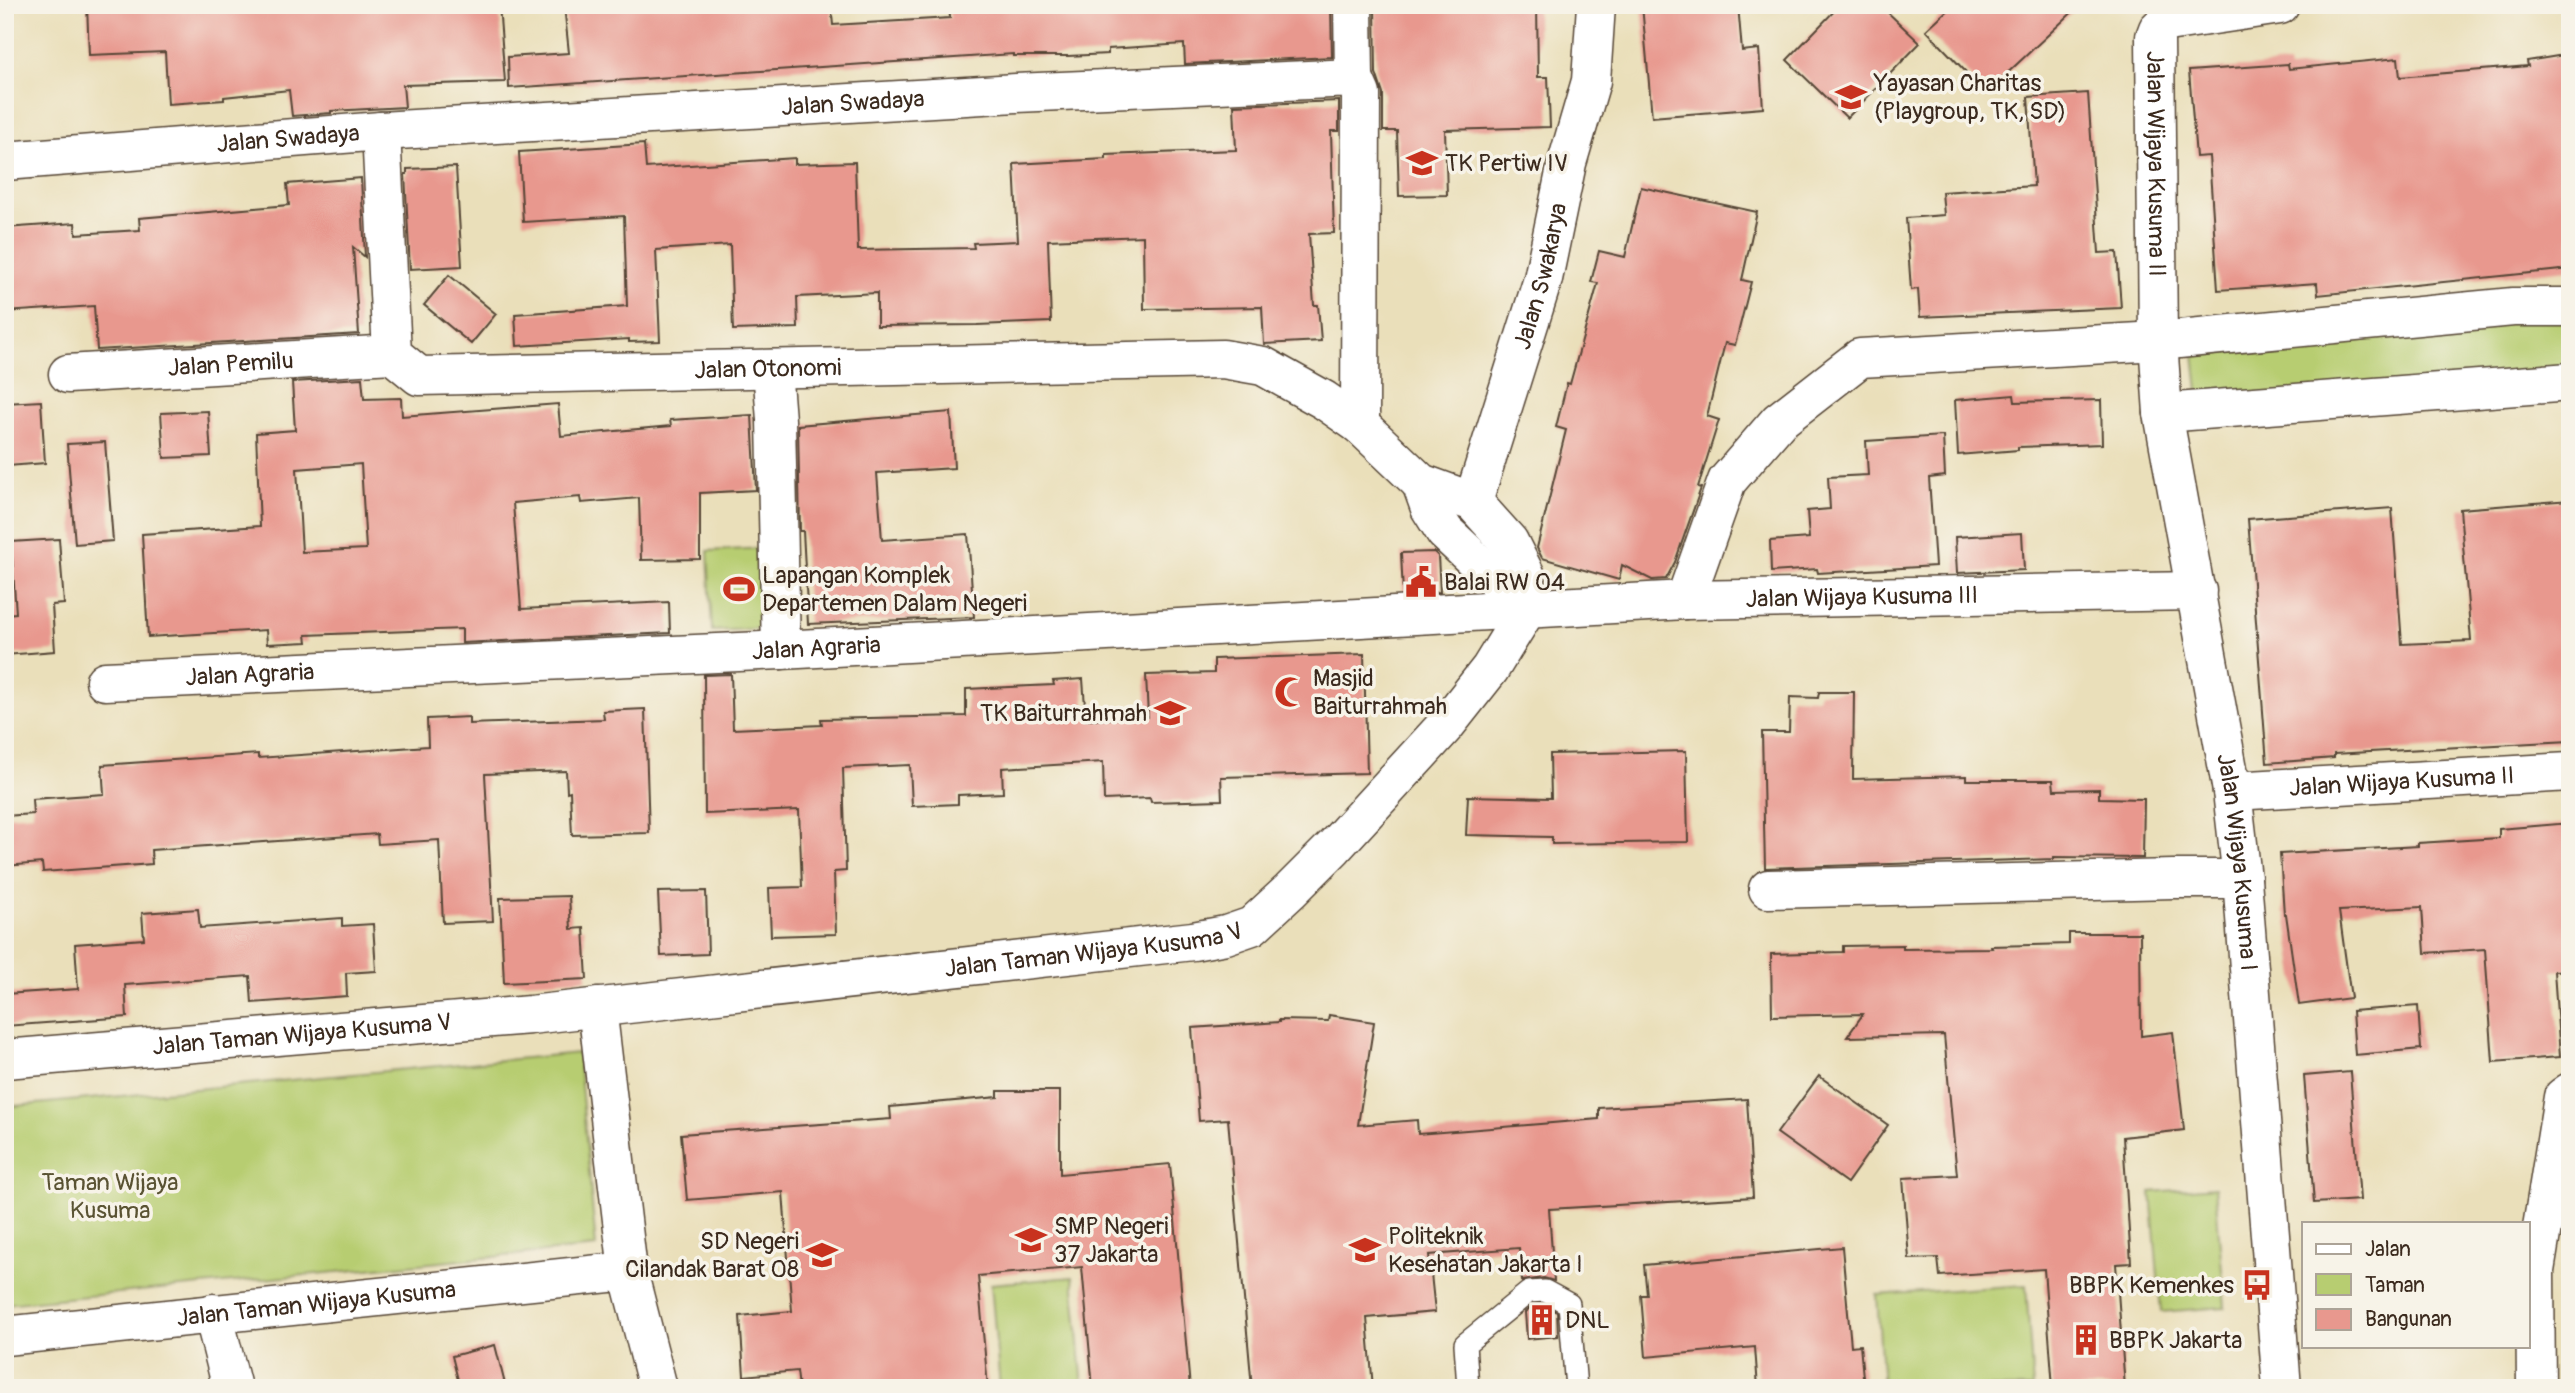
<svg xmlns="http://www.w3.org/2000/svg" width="2575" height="1393" viewBox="0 0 2575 1393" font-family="Pangolin,sans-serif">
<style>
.green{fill:#b7cd71;stroke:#797c48;stroke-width:2}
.building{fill:#e8988e;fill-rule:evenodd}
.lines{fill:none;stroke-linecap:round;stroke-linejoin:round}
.service-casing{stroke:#554535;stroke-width:24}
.minor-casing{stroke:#554535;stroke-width:41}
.tertiary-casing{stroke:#554535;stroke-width:41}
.service{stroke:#fff;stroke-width:21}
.minor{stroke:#fff;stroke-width:38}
.tertiary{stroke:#fff;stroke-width:38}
.labels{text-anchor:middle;stroke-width:7;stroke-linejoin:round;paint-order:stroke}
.poi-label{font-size:24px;fill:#3b2a1e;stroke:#f7f3e8;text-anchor:start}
.street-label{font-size:24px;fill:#3b2a1e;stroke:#f7f3e8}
.park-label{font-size:24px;fill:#5a5333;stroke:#f7f3e8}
</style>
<rect width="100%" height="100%" fill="#f7f3e8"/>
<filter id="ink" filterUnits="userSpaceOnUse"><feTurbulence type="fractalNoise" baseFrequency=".0143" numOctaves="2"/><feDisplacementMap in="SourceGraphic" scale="14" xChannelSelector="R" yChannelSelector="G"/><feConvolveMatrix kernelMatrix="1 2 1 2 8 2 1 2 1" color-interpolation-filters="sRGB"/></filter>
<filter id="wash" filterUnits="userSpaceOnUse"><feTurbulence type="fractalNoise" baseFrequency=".00686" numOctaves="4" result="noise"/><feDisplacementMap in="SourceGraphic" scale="28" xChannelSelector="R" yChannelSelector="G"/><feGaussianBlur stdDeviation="1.57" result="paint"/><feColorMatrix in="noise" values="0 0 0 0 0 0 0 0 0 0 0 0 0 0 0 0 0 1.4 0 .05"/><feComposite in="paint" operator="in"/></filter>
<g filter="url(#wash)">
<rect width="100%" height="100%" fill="#eadfba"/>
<g class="green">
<path d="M2570,311V382L2200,410L2193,344Z"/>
<path d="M765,548L770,628L712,631L708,551Z"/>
<path d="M578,1053L596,1247L5,1304V1107Z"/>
<path d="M2215,1187L2225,1307L2161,1312L2151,1192Z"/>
<path d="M1073,1277L1083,1388H1000L991,1284Z"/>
<path d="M2026,1285L2033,1388H1883L1877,1295Z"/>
</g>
<g id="blocks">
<g class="building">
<path d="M87,5H499L505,82L403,85L405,107L331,111V113L292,116L289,90L224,97V100L168,104L165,52L89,55Z"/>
<path d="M564,5H831L833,25L950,18L949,5H1331L1332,57L1185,64L1184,44L1108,49V54L1068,56H1013V54L509,88L508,57L569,53Z"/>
<path d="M1375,5H1537L1538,77H1548L1550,127L1445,130L1447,195L1399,196L1397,131H1383V94L1376,73Z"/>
<path d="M1642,5H1738L1742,51L1759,49L1763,108L1652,117Z"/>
<path d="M1840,5H1880L1920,43L1847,118L1787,60Z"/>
<path d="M1953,5H2080L1986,93L1926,30Z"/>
<path d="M2570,54V269L2318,295L2317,283L2218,290L2209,156L2196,157L2189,71L2288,64L2289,69L2398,58L2400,77L2528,66L2527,61Z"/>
<path d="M2088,93L2099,253L2117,252L2121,308L1920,317L1918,289L1911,290L1906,218L1944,215L1942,192L2034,186L2028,97Z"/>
<path d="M1339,101V131H1331L1334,233L1309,234L1314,305H1318L1321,341L1264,344L1262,307L1144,309L1143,236L1048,240L1051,322L977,325L877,326V293L797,297L798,328L733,330L730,245L656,250L660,341L629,342V339L517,346L515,314L627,306L624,216L523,222L519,152L644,144L646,168L795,158V164L855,162L858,250L974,248L973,243L1018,241L1014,164L1106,159V155L1236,150L1234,105Z"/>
<path d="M456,167L462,266L410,269L405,174H407V169Z"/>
<path d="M361,178L365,257L353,247L359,334L97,350L94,306L5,312V228L75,223L76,234L140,230L139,218L289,205L287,184Z"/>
<path d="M1641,187L1757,212L1742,280L1751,282L1735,345L1725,343L1707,416L1719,420L1698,487L1701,488L1675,562L1666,579L1652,580L1622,565L1619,580L1542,558L1537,548L1566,430L1556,427L1567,383L1570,384L1598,283L1591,282L1599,251L1625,257Z"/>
<path d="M449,275L496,314L471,344L424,305Z"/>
<path d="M362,378L364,399L401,398L402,416L558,404L561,436L671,426L670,420L752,415L756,490L700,493V559L641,560L639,498L581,503L580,497L513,503L521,609L669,602L670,633L462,643V629L306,635L307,642L267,644L266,630L148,637L142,534L260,526L256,433L295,430L292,382ZM361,464L366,549L302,552L297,469Z"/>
<path d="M2014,395L2015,402L2101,400L2102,444L2018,447V450L1958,455L1955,400Z"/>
<path d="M41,401L45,463L8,466L5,403Z"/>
<path d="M208,411L211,456L164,458L161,413Z"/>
<path d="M951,412L954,468L877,473L882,540L968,534L974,617L808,624L803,531H800L798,425Z"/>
<path d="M1943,436L1945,476L1929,478L1935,566L1818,573L1817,569L1771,572L1770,541L1809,538L1807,511L1830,509L1828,477L1868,475L1866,441Z"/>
<path d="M105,442L113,541L75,544L67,444Z"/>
<path d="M2570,500V741L2334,754V758L2267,763L2248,519L2392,508L2402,644L2471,641L2460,509Z"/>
<path d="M2022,533L2024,570L1957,573L1955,537Z"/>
<path d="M59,539L64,604L52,605L55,651L5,655V614L16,613L11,542Z"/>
<path d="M1434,552L1438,556L1440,592L1403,594L1401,553Z"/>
<path d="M1364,654L1367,773L1221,777L1222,800L1151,802L1150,798L1104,800L1103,762L1002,768L1003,793L958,795V804L912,806L910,765L843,768L846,871L834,872L836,934L771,936L769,888L802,887L799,810L705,814L704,675L731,674L733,729L822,725L821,719L966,716V689L1054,685L1053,681L1083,679L1086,720L1148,717L1146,675L1214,673V659Z"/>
<path d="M1819,692H1854L1853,779L1966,776V780H2053L2054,790L2099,789V798L2144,799L2143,858L2054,857V859L1765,868L1762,732H1789L1790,697L1818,698Z"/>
<path d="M645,709L649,833L572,835L570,791L567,792L566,771L485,774L493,921L443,923L439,840L378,844L377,834L151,850L152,864L43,872L42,863L5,866V816L33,814L32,799L104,794L102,765L258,754V758L428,746L427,719L469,717V724L604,719L603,711Z"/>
<path d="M1686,751L1688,842L1552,844V837L1466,835L1468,796L1551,798L1550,754Z"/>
<path d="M2570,823V970L2554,971L2560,1057L2493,1062L2485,949L2425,953L2422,907L2339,911L2351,998L2299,1005L2286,914H2284L2280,854L2418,846V843L2499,838V829Z"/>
<path d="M706,891L708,954L661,956L658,892Z"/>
<path d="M569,896L571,929L584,928L587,979L504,983L500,898Z"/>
<path d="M198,909L200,928L342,918V926L373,924L376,971L346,973L347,996L252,1003L250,976L125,985L127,1017L5,1026V994L78,989L75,944L144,939L142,913Z"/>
<path d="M2069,933H2140L2141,1036L2173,1032L2184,1130L2123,1137L2131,1263L2116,1264L2125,1388H2053L2044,1269L1940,1276L1938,1258L1909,1259L1903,1178L1957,1175L1944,1035L1847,1037L1863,1014L1772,1016L1771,954L1843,952V946L1903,945V949L1992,948L1991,946L2069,944Z"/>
<path d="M2418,1006L2421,1049L2355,1055L2352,1011Z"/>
<path d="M1329,1015L1374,1022L1358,1125L1417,1120L1418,1134L1599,1119V1108L1747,1099L1753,1197L1549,1209L1554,1281L1544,1278L1522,1281L1519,1248L1429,1255L1435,1312L1367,1318L1373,1388H1252L1228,1119L1199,1121L1192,1028L1279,1022V1020L1328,1021Z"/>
<path d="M2350,1072L2360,1200L2314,1203L2304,1076Z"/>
<path d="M1819,1076L1888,1125L1847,1183L1777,1133Z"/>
<path d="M998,1091H1060V1174L1170,1164L1190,1388H1093L1082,1267L978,1276L988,1388H799L797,1371L744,1376L740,1316L792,1311L783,1192L687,1200L681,1134L891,1119L890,1107L998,1097Z"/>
<path d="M1842,1247L1851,1346L1860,1345L1864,1388H1758L1755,1347L1646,1357L1641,1295H1647L1644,1265Z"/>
<path d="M1542,1304L1557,1312L1558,1336L1527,1339L1525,1312L1534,1305Z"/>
<path d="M495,1345L506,1388H460L452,1356Z"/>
</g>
</g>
</g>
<g filter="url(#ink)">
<use href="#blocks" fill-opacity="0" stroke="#554535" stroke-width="2"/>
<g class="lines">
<defs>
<path id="service" d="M1468,1388L1465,1344L1529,1292L1545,1291L1569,1304L1576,1388"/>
<g id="minor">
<path d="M1353,5L1354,78"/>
<path id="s1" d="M2280,5L2167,22L2158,29L2155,37L2158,341L2163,413L2232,791L2242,879L2282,1388"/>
<path id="s2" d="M381,131L392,354L419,376L1223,359L1263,366L1324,400L1360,425L1421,483L1473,502L1509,542L1526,576L1527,609"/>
<path id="s3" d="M5,161L381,131L1016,93L1354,78L1361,94L1360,425"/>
<path d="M772,369L776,420L781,650"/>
<path id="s4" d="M68,374L392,354"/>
<path d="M2163,413L2570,382"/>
<path d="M1421,483L1430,508L1445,532L1527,609"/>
<path id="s5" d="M1473,502L1543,279L1567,163L1591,81L1596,5"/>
<path d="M1685,600L1727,481L1779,421L1860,358L2158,341L2513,307H2570"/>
<path id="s6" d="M105,681L781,650L1685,600L2197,591"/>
<path id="s7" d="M2232,791L2570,772"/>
<path d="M1768,889L2173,879H2242"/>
<path d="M597,1007L628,1271"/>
<path id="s8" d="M5,1059L530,1015L1193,941L1226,935L1252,926L1290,891L1334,847L1445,726L1490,669L1527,609"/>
<path d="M2536,1388L2535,1271L2563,1097L2570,1092"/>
</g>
<g id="tertiary">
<path d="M213,1313L232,1388"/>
<path id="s9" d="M5,1336L628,1271L658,1388"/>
</g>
</defs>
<use href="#service" class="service-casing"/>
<use href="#minor" class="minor-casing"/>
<use href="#tertiary" class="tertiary-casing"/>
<use href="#service" class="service"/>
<use href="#minor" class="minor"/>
<use href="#tertiary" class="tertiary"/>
</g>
</g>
<defs>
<symbol id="school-bare" viewBox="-9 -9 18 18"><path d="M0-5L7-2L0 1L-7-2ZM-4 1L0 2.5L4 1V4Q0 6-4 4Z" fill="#c8321e" stroke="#f7f3e8" stroke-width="2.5" paint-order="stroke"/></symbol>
<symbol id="civic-bare" viewBox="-9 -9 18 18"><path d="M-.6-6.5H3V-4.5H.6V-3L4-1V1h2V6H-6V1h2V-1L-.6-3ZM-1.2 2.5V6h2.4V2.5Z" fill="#c8321e" stroke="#f7f3e8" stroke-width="2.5" paint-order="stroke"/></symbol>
<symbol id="stadium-bare" viewBox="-9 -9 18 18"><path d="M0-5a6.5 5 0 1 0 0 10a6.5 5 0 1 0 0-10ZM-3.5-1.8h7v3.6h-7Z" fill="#c8321e" stroke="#f7f3e8" stroke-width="2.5" paint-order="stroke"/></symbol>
<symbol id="mosque-bare" viewBox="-9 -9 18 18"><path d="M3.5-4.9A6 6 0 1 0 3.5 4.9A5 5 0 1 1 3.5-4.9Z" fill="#c8321e" stroke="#f7f3e8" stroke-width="2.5" paint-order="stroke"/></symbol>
<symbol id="university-bare" viewBox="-9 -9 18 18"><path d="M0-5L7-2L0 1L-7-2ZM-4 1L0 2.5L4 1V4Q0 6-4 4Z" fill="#c8321e" stroke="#f7f3e8" stroke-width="2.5" paint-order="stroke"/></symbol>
<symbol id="bus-bare" viewBox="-9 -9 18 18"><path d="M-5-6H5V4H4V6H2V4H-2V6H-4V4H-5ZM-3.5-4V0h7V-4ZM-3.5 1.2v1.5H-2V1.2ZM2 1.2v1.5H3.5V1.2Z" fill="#c8321e" stroke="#f7f3e8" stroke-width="2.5" paint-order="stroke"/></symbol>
<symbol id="building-bare" viewBox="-9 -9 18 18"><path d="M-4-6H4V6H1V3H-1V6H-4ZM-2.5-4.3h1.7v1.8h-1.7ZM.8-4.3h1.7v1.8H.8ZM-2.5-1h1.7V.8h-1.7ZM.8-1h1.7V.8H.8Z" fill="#c8321e" stroke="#f7f3e8" stroke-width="2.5" paint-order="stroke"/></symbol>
</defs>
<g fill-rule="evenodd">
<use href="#school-bare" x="1829" y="75" width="44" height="44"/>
<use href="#school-bare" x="1400" y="141" width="44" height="44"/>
<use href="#civic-bare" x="1399" y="560" width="44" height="44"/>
<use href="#stadium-bare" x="717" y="567" width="44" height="44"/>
<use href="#mosque-bare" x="1268" y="670" width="44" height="44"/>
<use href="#school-bare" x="1148" y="691" width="44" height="44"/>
<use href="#school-bare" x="1009" y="1218" width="44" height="44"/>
<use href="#university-bare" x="1343" y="1228" width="44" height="44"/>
<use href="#school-bare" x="800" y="1233" width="44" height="44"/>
<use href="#bus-bare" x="2235" y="1263" width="44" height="44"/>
<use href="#building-bare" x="1520" y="1298" width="44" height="44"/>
<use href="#building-bare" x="2064" y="1318" width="44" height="44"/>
</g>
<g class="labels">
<g class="poi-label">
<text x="1874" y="91">Yayasan Charitas<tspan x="1874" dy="28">(Playgroup, TK, SD)</tspan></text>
<text x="1445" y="171">TK Pertiw IV</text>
<text x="762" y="583">Lapangan Komplek<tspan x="762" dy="28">Departemen Dalam Negeri</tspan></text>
<text x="1444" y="590">Balai RW 04</text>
<text x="1313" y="686">Masjid<tspan x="1313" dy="28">Baiturrahmah</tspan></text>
<text x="1147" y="721" text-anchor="end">TK Baiturrahmah</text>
<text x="1054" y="1234">SMP Negeri<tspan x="1054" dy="28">37 Jakarta</tspan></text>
<text x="1388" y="1244">Politeknik<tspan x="1388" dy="28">Kesehatan Jakarta I</tspan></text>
<text x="799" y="1249" text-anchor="end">SD Negeri<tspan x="799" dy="28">Cilandak Barat 08</tspan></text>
<text x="2234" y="1293" text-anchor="end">BBPK Kemenkes</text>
<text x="1565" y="1328">DNL</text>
<text x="2109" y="1348">BBPK Jakarta</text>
</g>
<g class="street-label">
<text dy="8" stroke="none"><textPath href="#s3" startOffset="850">Jalan Swadaya</textPath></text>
<text dy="8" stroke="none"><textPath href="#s3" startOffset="284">Jalan Swadaya</textPath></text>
<text dy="8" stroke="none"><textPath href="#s1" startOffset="261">Jalan Wijaya Kusuma II</textPath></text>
<text dy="8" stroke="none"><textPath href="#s5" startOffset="236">Jalan Swakarya</textPath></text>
<text dy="8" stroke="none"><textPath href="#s4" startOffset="163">Jalan Pemilu</textPath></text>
<text dy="8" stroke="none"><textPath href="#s2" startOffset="607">Jalan Otonomi</textPath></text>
<text dy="8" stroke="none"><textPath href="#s6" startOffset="1759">Jalan Wijaya Kusuma III</textPath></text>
<text dy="8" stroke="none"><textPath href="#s6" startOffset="712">Jalan Agraria</textPath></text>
<text dy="8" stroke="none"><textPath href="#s6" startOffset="145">Jalan Agraria</textPath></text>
<text dy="8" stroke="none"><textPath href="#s7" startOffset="170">Jalan Wijaya Kusuma II</textPath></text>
<text dy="8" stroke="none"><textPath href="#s1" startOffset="966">Jalan Wijaya Kusuma I</textPath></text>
<text dy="8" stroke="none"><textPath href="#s8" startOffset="1094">Jalan Taman Wijaya Kusuma V</textPath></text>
<text dy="8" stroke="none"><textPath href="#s8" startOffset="298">Jalan Taman Wijaya Kusuma V</textPath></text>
<text dy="8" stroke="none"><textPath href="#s9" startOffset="313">Jalan Taman Wijaya Kusuma</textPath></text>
</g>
<g class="park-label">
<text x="110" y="1190">Taman Wijaya<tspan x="110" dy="28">Kusuma</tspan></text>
</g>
</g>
<rect width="2575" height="1393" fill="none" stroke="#f7f3e8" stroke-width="28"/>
<rect x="2302" y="1222" width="228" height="126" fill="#f7f3e8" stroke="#aca397" stroke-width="2"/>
<rect x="2316" y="1244" width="35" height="10" fill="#ffffff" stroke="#aca397" stroke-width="2"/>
<text x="2365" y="1256" font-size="21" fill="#3b2a1e">Jalan</text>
<rect x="2316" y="1274" width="35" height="21" fill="#b7cd71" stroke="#aca397" stroke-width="2"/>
<text x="2365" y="1292" font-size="21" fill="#3b2a1e">Taman</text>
<rect x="2316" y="1309" width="35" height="21" fill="#e8988e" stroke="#aca397" stroke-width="2"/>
<text x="2365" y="1326" font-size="21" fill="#3b2a1e">Bangunan</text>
</svg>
